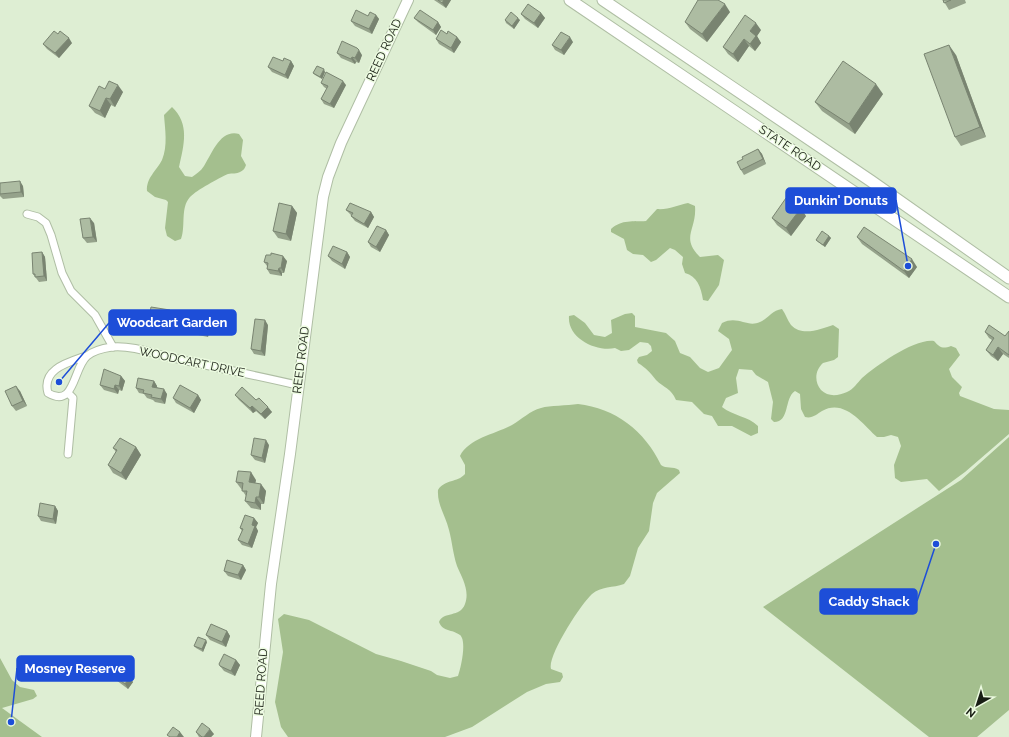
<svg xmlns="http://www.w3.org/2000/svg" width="1009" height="737" viewBox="0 0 1009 737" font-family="Raleway,sans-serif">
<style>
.green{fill:#a4bf8e}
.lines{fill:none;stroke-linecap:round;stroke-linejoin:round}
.street-casing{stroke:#afbea4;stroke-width:9}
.secondary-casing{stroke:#afbea4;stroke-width:12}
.primary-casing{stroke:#afbea4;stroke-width:13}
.street{stroke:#fff;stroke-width:7}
.secondary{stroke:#fff;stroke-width:10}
.primary{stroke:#fff;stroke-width:11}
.wall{fill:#95a28b}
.shaded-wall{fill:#798471}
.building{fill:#adbca2;stroke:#798471}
.labels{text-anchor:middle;stroke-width:3;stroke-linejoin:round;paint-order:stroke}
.street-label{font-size:12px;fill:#181d14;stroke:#ecfbe0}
.leader{fill:none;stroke:#1d4ed8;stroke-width:1.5}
.callout-dot{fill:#1d4ed8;stroke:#ecfbe0;stroke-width:1.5}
.callout{fill:#1d4ed8;stroke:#1d4ed8;stroke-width:1.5}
.callout-label{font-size:13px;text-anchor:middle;font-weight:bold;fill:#fff}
</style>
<rect width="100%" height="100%" fill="#deeed3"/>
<g class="green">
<path d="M172,107C190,124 184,145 179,167L185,176L192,177C196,174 201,171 204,166C212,154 220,129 239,134L243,140L241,156L246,165C245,168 244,170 240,172C237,174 232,173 228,174C219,178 197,190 190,197C180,208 186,226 181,239L175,241L167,236L165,228L168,202L166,200L155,197L147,191C146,178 157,170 162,160C168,146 165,129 164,115Z"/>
<path d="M688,203L695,206C697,230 680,237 700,257L718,255L724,260L719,285L708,301L703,300C701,287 697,276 685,273L682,264L683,257L675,250L670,248L656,260L651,262L643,255L633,254L627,250L624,239L611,232V229C622,219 633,222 646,221L657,209C668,210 678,205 688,203Z"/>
<path d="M782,309C786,314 787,320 791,325C802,337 821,329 833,325L839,329L838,357L834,360L823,363C815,370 814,382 821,390C828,397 838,396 847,392C854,389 857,383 862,378C876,366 915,338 934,341C940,348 943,349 951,346L956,348L960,355L949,369L952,377L962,387L959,393L960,396L994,409L1009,410V434L965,472L939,491L927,479L901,482L895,478L894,465L901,446L898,437L891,435L884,437H877C863,425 845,398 822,411C817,414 812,419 805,417L801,409L800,394L795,391C784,398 790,422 774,422L771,419L773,402L768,382L756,375L752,370L739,369L736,378L738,393L726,398L722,407C733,416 748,416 758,426V433L751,436L732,426H718L712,416L704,414L692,402L676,400C671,388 664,388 656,380C650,372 646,368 638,363L637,360L639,357L647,355L652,351L651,346L648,343L640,342L629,350L621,351L615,348C596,352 567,338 569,316L574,315L585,323L594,335L605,337L612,333L611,320L625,314L632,313L635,316V327L666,333L675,341L680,353L690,357L700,368L708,372L719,368L732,350L729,339L718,331L722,323C738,315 747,328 760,322C768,319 772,310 782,309Z"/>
<path d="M578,404C615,408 645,431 661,465C666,469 673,466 679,470L680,473L657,493L653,503L649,531L638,548L630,576L624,584C613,588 601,586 592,594C581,604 547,656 551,669L562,673L563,677L560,682L546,684L527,692L472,727L445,737H288L281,727L275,702L283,652L278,619L284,614L309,620L376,654L401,661L431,671L437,675L450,678L458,676C461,667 467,641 460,635C452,629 443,632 439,622C443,611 460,618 465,604C470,590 462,578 457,566C453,554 452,541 449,530C445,514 437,505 438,490C445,479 457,483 465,474V465L460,456C469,438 496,434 512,425C522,419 530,411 541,408C550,405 567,406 578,404Z"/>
<path d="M1009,437V710L977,737H929L763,607L961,480Z"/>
<path d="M0,658L12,680L20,687L34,690L37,696L33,699L2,708L42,737H0Z"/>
</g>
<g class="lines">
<defs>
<g id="street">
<path d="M27,214L38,217L46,223L51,235L62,273L71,291L95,315L113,347"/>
<path d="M86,356C69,362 41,369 48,393C75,409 73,368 87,356C93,351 105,348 112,347C133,345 158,355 178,359C218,368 258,376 297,385"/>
<path d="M68,454L73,398L68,393"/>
</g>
<path id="secondary" d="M256,737L271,584L290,454L323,197L328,177L341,143L408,0"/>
<g id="primary">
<path d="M570,0L1009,297"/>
<path d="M603,0L871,181L1009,278"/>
</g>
</defs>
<use href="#street" class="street-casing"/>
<use href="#secondary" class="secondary-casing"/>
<use href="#primary" class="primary-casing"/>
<use href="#street" class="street"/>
<use href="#secondary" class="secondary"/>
<use href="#primary" class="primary"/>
</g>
<g class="wall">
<path d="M434,0H451L446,8Z"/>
<path d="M943,0H965L966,3L949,10Z"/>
<path d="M730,12L707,42L690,29L685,22Z"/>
<path d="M541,13L545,18L538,28L525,19L521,14Z"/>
<path d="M376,15L379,19L372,34L355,26L351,21L368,16Z"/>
<path d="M414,18L438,22L441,27L436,35L418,22Z"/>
<path d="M505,20H520L514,29L506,23Z"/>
<path d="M761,30L757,36L761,43L755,51L749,46L738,62L728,54L723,47Z"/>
<path d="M447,34L457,37L461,42L454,53L439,44L436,39Z"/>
<path d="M573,42L564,55L555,50L552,45Z"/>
<path d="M72,43L59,58L47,49L43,44Z"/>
<path d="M337,53L362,55L359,63L356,62L355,64L341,58Z"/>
<path d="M956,55L986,137L961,146L955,137Z"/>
<path d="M283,61H291L294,66L288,79L272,72L268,67Z"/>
<path d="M325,72L322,79L315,75L313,73Z"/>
<path d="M321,83L346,85L334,108L324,104L321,99L327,89L324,87Z"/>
<path d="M105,89L123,92L115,107L111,105L105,118L95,113L89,106Z"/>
<path d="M883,94L855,134L822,111L815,102Z"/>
<path d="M758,149L762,154L766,164L744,175L741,170L743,159Z"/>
<path d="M0,183L23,186L24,197L3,199L0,196Z"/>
<path d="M292,206L297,213L291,241L278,238L273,231Z"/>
<path d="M346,210L371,212L374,217L368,228L355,221L351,216H352Z"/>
<path d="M806,216L791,236L777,225L772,218Z"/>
<path d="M94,223L97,242L87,243L83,238Z"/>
<path d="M386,230L389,235L380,252L371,247L368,242Z"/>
<path d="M829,236L831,238L825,247L818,242L816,240Z"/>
<path d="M857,237L917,267L909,278L862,244Z"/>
<path d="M42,252L45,257L47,281L39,282L33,274Z"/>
<path d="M347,252L350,257L345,269L332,261L328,256Z"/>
<path d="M287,261L284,273H282V276L270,274L267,269V266L264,262Z"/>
<path d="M173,315L172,325L153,322L149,317Z"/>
<path d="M207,322L210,327L208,337L188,333L185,328Z"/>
<path d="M268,325L265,356L254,354L251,349Z"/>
<path d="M1009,331V358L1003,354L998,361L991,356L986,350L992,340L989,338L985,332L1005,336Z"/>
<path d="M121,376L125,381L122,391L119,390L118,394L104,390L100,385Z"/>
<path d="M154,381L157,386V387L167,394L165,404L155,402L153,400L147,398L144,394L139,393L136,388Z"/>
<path d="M20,391L27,406L16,411L12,406Z"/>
<path d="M198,395L201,400L194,413L176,403L173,398Z"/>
<path d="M235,395L256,400L272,412L265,419L256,411L253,413L239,400Z"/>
<path d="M269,445L265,463L255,460L251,455Z"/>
<path d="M136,447L141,455L126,480L113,473L108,465L116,452L113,448Z"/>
<path d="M256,480L255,483L266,491L264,504H261V510L251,508L245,501L246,496L242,490L236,482Z"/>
<path d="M55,506L58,511L56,524L41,521L38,516Z"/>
<path d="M254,518L258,523L256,527L258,531L252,548L242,545L238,540L242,531L240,528Z"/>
<path d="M243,565L246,570L241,580L228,576L224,571Z"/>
<path d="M227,631L230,636L226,647L210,640L206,635Z"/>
<path d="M207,642L203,652L196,648L194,646Z"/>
<path d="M236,660L240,665L235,676L224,671L220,666Z"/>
<path d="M109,672L133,682L128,689L112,677Z"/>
<path d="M196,732L214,734L211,737H199Z"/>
</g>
<g class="shaded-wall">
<path d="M444,0H451L446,8L442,3Z"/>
<path d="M725,4L730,12L707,42L702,34Z"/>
<path d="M541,13L545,18L538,28L534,23Z"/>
<path d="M376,15L379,19L372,34L369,29Z"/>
<path d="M518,18L520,20L514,29L512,26Z"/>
<path d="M438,22L441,27L436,35L433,30Z"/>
<path d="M756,23L761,30L757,36L761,43L755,51L750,44V31Z"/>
<path d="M457,37L461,42L454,53L451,48Z"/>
<path d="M570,37L573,42L564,55L561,50Z"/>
<path d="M69,38L72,43L59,58L55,53Z"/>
<path d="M744,39L749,46L738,62L733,54Z"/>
<path d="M949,45L956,55L986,137L980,127Z"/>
<path d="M359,50L362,55L359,63L355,58Z"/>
<path d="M352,57L356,62L355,64L351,59Z"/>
<path d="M291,61L294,66L288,79L285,75Z"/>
<path d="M324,69L325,72L322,79L320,77Z"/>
<path d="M343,81L346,85L334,108L330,104Z"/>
<path d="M876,84L883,94L855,134L849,124Z"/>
<path d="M118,85L123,92L115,107L110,99Z"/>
<path d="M106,98L111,105L105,118L100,111Z"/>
<path d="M758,149L762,154L766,164L763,159Z"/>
<path d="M20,181L23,186L24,197L21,192Z"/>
<path d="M292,206L297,213L291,241L286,234Z"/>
<path d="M801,208L806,216L791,236L786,228Z"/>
<path d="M371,212L374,217L368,228L364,224Z"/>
<path d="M90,218L94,223L97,242L93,237Z"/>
<path d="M386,230L389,235L380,252L376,247Z"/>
<path d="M829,236L831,238L825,247L823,245Z"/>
<path d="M42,252L45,257L47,281L44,276Z"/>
<path d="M347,252L350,257L345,269L342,264Z"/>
<path d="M283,256L287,261L284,273L281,268Z"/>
<path d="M912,259L917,267L909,278L904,271Z"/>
<path d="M279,268L282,273V276L278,271Z"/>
<path d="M170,310L173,315L172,325L168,320Z"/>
<path d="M265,320L268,325L265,356L261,351Z"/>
<path d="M207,322L210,327L208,337L204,332Z"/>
<path d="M998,347L1003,354L998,361L993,355Z"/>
<path d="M121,376L125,381L122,391L119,386Z"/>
<path d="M154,381L157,386L156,391L152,387Z"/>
<path d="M115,385L119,390L118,394L114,389Z"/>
<path d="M16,386L20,391L27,406L23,401Z"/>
<path d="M164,389L167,394L165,404L161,399Z"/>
<path d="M198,395L201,400L194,413L190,408Z"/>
<path d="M252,406L256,411L253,413L250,408Z"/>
<path d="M268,407L272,412L265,419L261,414Z"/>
<path d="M266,440L269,445L265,463L262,458Z"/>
<path d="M136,447L141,455L126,480L121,473Z"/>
<path d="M251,472L256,480L254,489L249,482Z"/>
<path d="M261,484L266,491L264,504L259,497Z"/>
<path d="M256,497L261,504V510L255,503Z"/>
<path d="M55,506L58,511L56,524L53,519Z"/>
<path d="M254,518L258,523L256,527L258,531L252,548L248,544L252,525Z"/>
<path d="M243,565L246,570L241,580L238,575Z"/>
<path d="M227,631L230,636L226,647L222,642Z"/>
<path d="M206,640L207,642L203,652L202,649Z"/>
<path d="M236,660L240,665L235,676L231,671Z"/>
<path d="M130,677L133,682L128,689L125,684Z"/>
<path d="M210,729L214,734L211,737H204Z"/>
<path d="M180,732L184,737H177Z"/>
</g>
<g class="building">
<path d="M438,0H444L442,3Z"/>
<path d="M698,0H718L725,4L702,34L685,22Z"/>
<path d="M943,0H951L944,3Z"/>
<path d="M528,4L541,13L534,23L521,14Z"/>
<path d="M356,10L368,16L370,12L376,15L369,29L351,21Z"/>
<path d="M420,10L438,22L433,30L414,18Z"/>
<path d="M511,12L518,18L512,26L505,20Z"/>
<path d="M745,15L756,23L750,31L756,36L750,44L744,39L733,54L723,47Z"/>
<path d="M441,30L447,34L448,31L457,37L451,48L436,39Z"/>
<path d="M54,31L58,34L60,31L69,38L55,53L43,44Z"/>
<path d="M561,32L570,37L561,50L552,45Z"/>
<path d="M342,41L357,48L359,50L355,58L352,57L351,59L337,53Z"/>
<path d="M949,45L980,127L955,137L924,54Z"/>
<path d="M273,57L283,61L284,58L291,61L285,75L268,67Z"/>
<path d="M843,61L876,84L849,124L815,102Z"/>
<path d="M317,66L324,69L320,77L313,73Z"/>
<path d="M326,72L343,81L330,104L321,99L328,86L321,83Z"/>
<path d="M109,81L118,85L110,99L106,98L100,111L89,106L99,86L105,89Z"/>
<path d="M758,149L763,159L741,170L737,162L743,159L742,157Z"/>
<path d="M20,181L21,192L0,194V183Z"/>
<path d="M786,198L801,208L786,228L772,218Z"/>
<path d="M279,203L292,206L286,234L273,231Z"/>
<path d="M350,203L371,212L364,224L351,216L353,213L346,210Z"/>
<path d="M90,218L93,237L83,238L80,219Z"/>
<path d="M377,226L386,230L376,247L368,242Z"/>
<path d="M864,227L912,259L904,271L857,237Z"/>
<path d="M822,231L829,236L823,245L816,240Z"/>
<path d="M333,246L347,252L342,264L328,256Z"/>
<path d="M42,252L44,276L35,277V274H33L32,253Z"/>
<path d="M271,253L283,256L281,268H279L278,271L267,269L268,263L264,262L266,255H271Z"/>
<path d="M151,307L170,310L168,320L149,317Z"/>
<path d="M255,319L265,320L261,351L251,349Z"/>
<path d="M989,325L1005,336L1009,331V355L998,347L993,355L986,350L994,338L985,332Z"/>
<path d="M104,369L121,376L119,386L115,385L114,389L100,385Z"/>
<path d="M138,378L154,381L152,387L164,389L161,399L151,397L152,395L143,393L144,390L136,388Z"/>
<path d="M180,385L198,395L190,408L173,398Z"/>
<path d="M16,386L23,401L12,406L5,391Z"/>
<path d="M242,387L256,400L259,398L268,407L261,414L252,406L250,408L235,395Z"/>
<path d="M120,438L136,447L121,473L108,465L117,450L113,448Z"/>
<path d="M254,438L266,440L262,458L251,455Z"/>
<path d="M238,471L251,472L249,482L261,484L259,497H256L255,503L245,501L247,491H242L243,483L236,482Z"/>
<path d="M40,503L55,506L53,519L38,516Z"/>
<path d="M245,515L254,518L252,525L255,526L248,544L238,540L243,529L240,528Z"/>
<path d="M227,560L243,565L238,575L224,571Z"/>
<path d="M211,624L227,631L222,642L206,635Z"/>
<path d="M198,637L206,640L202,649L194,646Z"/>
<path d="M224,654L236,660L231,671L220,666L219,664Z"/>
<path d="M114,665L130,677L125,684L109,672Z"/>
<path d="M202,723L210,729L204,737H202L196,732Z"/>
<path d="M173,727L180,732L177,737H170L167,735Z"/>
</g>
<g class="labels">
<g class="street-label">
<text transform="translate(384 50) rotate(-65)" y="4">REED ROAD</text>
<text transform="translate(790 148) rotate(34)" y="4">STATE ROAD</text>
<text transform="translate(301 360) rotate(-83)" y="4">REED ROAD</text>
<text transform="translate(192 362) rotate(12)" y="4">WOODCART DRIVE</text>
<text transform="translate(261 682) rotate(-86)" y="4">REED ROAD</text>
</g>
</g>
<path class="leader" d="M908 266L896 200M59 382L109 323M936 544L917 601M11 722L17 668"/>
<g class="callout-dot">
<circle cx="908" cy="266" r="4"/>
<circle cx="59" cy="382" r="4"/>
<circle cx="936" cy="544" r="4"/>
<circle cx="11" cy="722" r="4"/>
</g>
<g class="callout">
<rect x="786" y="188" width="110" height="25" rx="4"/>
<rect x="109" y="310" width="127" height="25" rx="4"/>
<rect x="820" y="589" width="97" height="25" rx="4"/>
<rect x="17" y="656" width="117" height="25" rx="4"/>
</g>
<g class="callout-label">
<text x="841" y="205">Dunkin' Donuts</text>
<text x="172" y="327">Woodcart Garden</text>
<text x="869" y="606">Caddy Shack</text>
<text x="75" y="673">Mosney Reserve</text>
</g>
<g transform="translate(977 705) rotate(219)" stroke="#ecfbe0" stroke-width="3" paint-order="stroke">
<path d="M0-3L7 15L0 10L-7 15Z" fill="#181d14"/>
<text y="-6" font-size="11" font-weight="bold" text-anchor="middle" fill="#181d14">N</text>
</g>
</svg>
